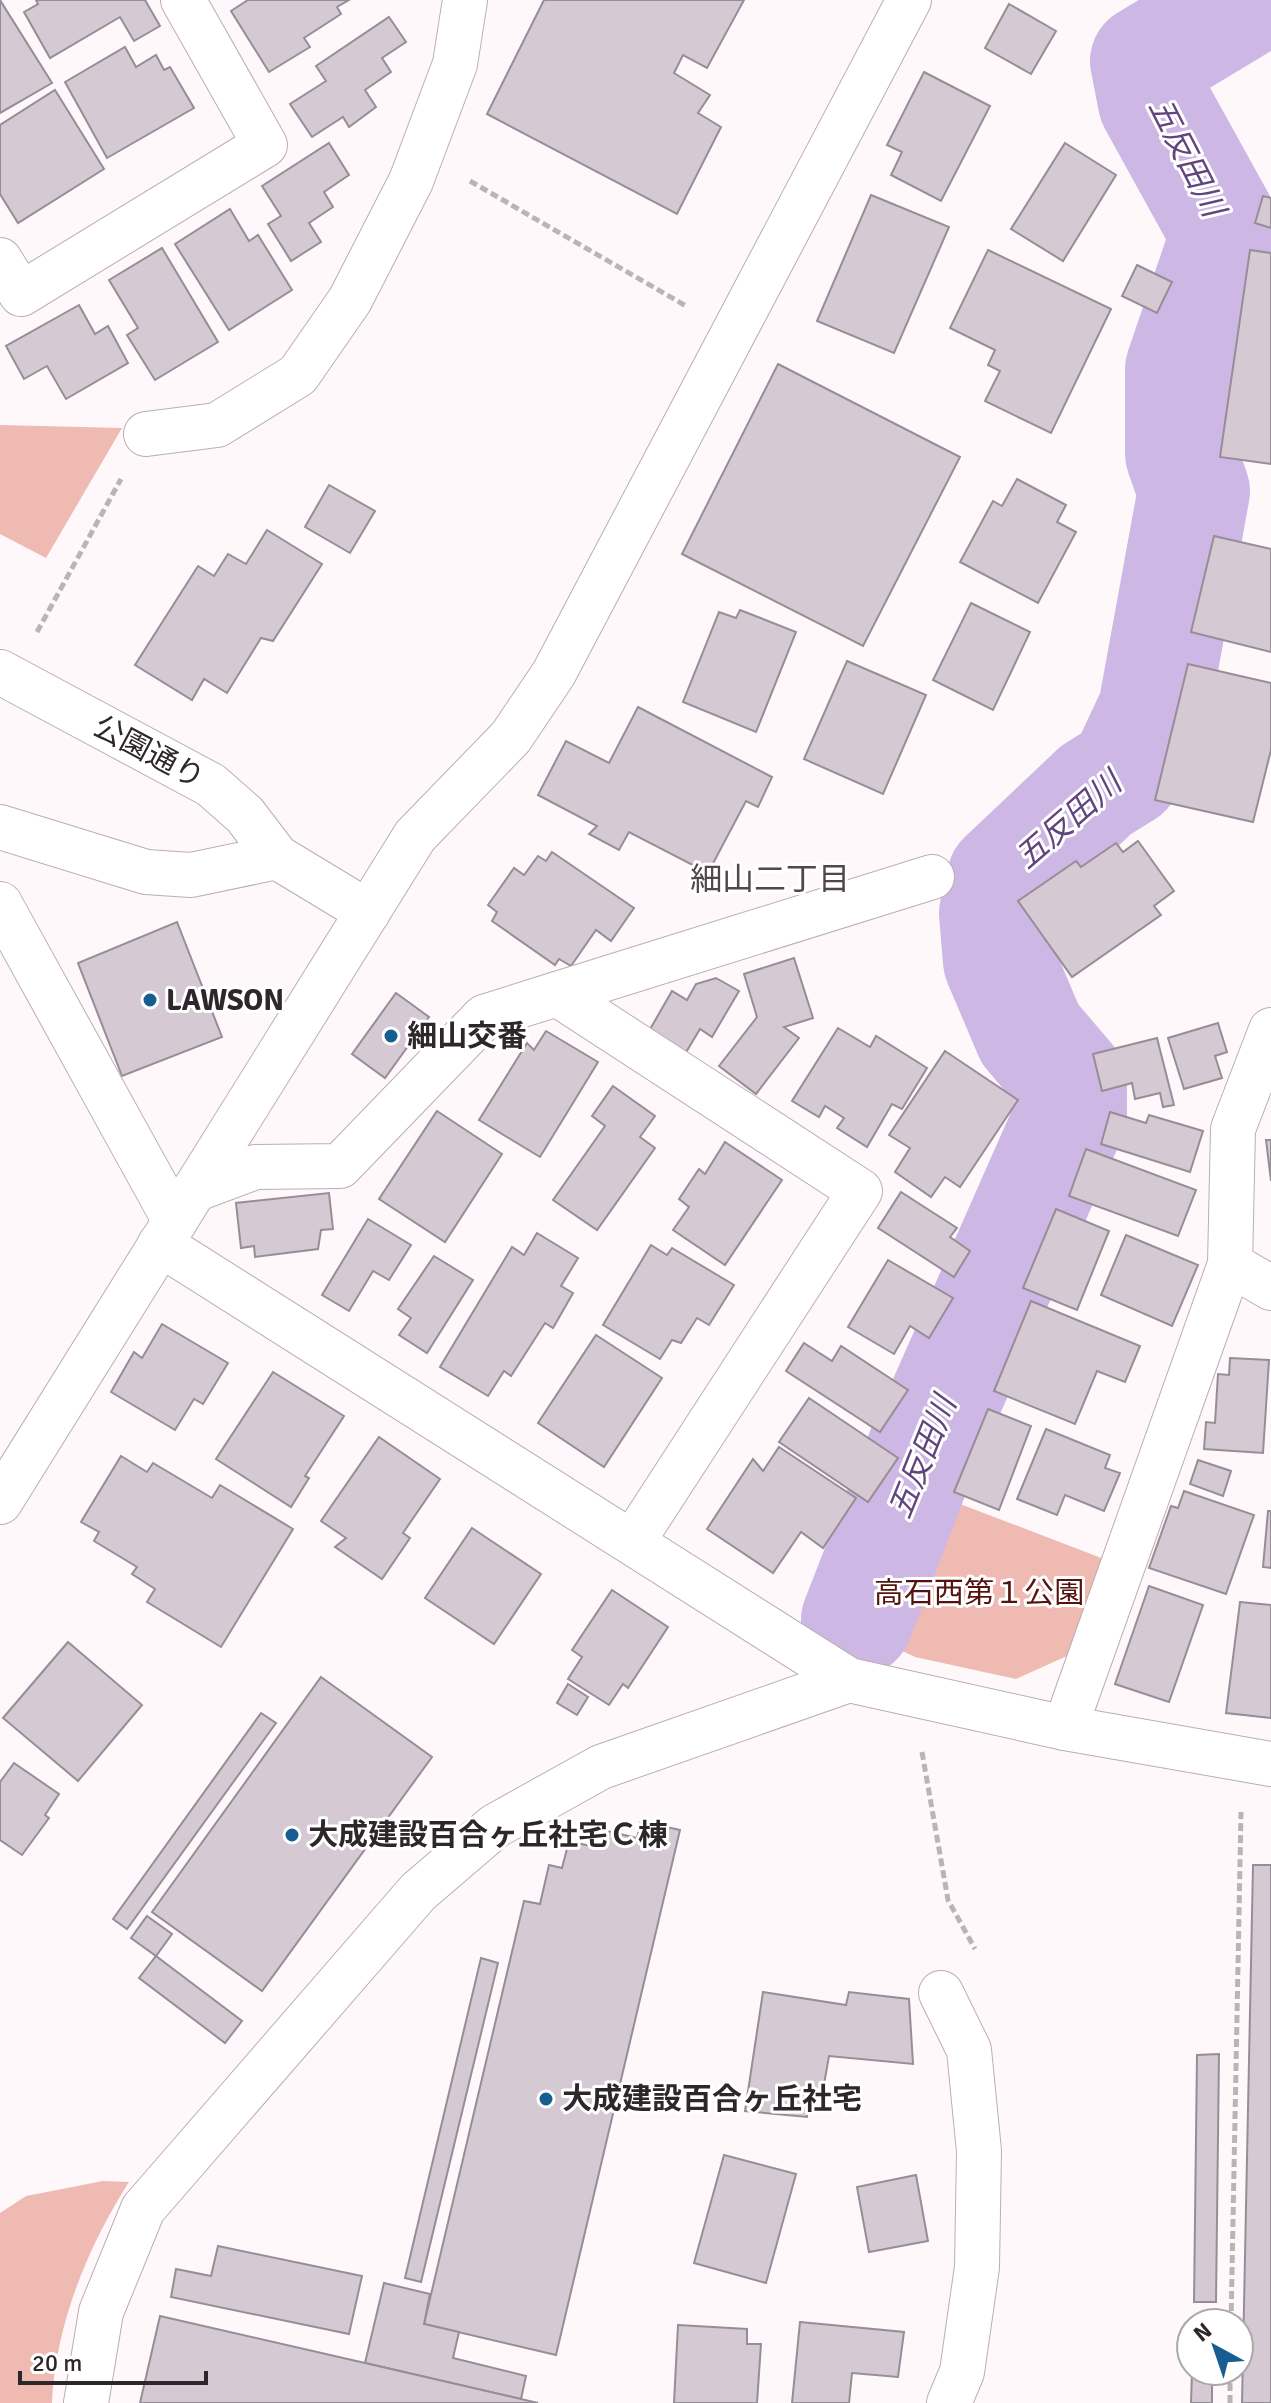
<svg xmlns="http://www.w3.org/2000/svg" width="1271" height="2403" viewBox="0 0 1271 2403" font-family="Signika,'Noto Sans JP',sans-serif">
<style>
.green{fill:#eebab2}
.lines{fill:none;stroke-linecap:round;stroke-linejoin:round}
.river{stroke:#cdb7e4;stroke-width:112}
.building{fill:#d5c9d4;stroke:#978d97;stroke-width:2}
.minor-casing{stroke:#bcadb4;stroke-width:46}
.path{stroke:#bbb4b7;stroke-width:5;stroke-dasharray:8 4;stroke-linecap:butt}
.minor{stroke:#fff;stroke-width:44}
.poi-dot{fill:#165d91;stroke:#fff;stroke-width:3}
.labels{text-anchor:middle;stroke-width:6;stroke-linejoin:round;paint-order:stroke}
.street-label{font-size:30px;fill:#2d272a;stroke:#fff}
.poi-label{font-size:30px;font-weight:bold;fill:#2d272a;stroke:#fff;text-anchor:start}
.park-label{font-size:30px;fill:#54130e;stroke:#fff}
.water-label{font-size:32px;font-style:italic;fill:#62447d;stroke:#fff}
.neighbourhood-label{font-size:32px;fill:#52464b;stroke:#fff}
</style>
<rect width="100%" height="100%" fill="#fff8fb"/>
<g class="green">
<path d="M0,425L122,428L46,558L0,534Z"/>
<path d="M934,1494L1104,1559L1067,1656L1016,1679L915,1657L877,1639Z"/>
<path d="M103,2181L129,2182C88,2246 55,2326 52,2403H0V2213L26,2196Z"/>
</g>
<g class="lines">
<path class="river" d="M857,1620L922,1452L1071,1115V1082L1030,1034L999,961L995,913L1003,878L1096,790L1125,772L1154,710L1194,491L1181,454V369L1227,234L1154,102L1146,61L1247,0"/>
</g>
<g class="building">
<path d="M0,0L52,83L0,113Z"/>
<path d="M36,0H145L160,26L134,41L120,17L50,58L24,12L38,4Z"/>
<path d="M248,0H349L337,7L341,14L304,38L310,47L269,72L231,11Z"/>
<path d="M544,0H744L707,68L683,55L674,73L710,95L698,113L721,127L677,214L487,114Z"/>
<path d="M1009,4L1056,31L1031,74L985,48Z"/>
<path d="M389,17L406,42L382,58L391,72L365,90L376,107L349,127L343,117L312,137L290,104L326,81L316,66Z"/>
<path d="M125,47L136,67L156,55L164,70L170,67L194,108L107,158L65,82Z"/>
<path d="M924,72L990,106L941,201L891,175L902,152L887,145Z"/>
<path d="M55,90L104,169L18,223L0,194V125Z"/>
<path d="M329,143L349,175L324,192L333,207L309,223L321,242L291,261L268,224L281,216L262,186Z"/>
<path d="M1065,143L1116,175L1063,261L1011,229Z"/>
<path d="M871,195L949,227L894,353L817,321Z"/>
<path d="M1263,196L1271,198V228L1255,223Z"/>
<path d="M230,209L249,241L258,235L292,290L229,330L175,244Z"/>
<path d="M162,248L218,342L155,380L127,335L138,328L109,280Z"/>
<path d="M988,250L1111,309L1051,433L985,401L1000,371L988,365L995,350L950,328Z"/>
<path d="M1250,250L1271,253V464L1220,457Z"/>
<path d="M1137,265L1172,282L1157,313L1122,296Z"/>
<path d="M79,305L95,334L108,326L128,363L66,399L47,366L24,379L6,346Z"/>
<path d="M778,364L960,457L863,646L682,554Z"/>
<path d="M1017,479L1066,505L1057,522L1076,532L1038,603L960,562L993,501L1002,506Z"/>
<path d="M329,485L375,511L350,553L305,527Z"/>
<path d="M267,530L322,564L273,641L261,638L227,693L204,679L192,700L135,665L198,566L214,576L228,554L246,564Z"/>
<path d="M1214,536L1271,549V652L1191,632Z"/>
<path d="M971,603L1030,632L993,710L933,680Z"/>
<path d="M740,610L796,632L756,732L683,702L719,612L736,618Z"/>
<path d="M847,661L926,695L883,794L804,759Z"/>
<path d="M1188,664L1271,683V750L1253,822L1155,800Z"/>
<path d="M638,707L772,777L758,807L746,801L708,873L629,832L619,850L589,834L597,826L538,795L566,741L609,763Z"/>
<path d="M1138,841L1174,891L1154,906L1161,915L1072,977L1018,901L1076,861L1081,867L1116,843L1123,852Z"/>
<path d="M552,852L634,908L611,941L596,930L571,966L559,959L555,965L492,921L497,912L488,905L514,868L524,875L538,856L546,861Z"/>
<path d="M177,922L222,1037L122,1076L78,963Z"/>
<path d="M794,958L813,1018L784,1027L799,1038L756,1094L719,1066L757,1017L744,974Z"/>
<path d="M716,978L739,991L712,1037L700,1029L685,1054L649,1031L672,991L687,1000L696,984Z"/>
<path d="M396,993L429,1017L385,1078L352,1054Z"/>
<path d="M1218,1023L1227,1052L1215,1056L1222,1078L1184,1089L1168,1038Z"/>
<path d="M838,1028L870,1047L876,1036L927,1068L902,1109L892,1104L867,1147L837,1128L844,1118L825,1106L819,1117L792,1101Z"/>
<path d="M546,1031L598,1062L540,1157L479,1120L527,1043L534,1050Z"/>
<path d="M1157,1038L1174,1105L1163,1107L1160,1093L1135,1099L1132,1083L1102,1091L1093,1054Z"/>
<path d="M945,1051L1018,1100L960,1187L945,1177L931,1197L895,1172L910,1148L889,1135Z"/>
<path d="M613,1086L655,1116L640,1137L655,1148L597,1230L553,1200L605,1126L592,1116Z"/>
<path d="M437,1111L502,1154L445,1242L379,1199Z"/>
<path d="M1110,1112L1146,1123L1149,1115L1203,1131L1190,1172L1101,1144Z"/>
<path d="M1266,1140H1271V1181Z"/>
<path d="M725,1142L782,1180L725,1265L673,1230L689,1207L679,1199L699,1169L705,1174Z"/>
<path d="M1086,1149L1196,1190L1178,1236L1069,1196Z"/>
<path d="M901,1192L957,1228L950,1237L970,1251L954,1277L878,1228Z"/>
<path d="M329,1193L333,1229L321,1230L318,1249L255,1257L254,1246L241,1248L236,1203Z"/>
<path d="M1056,1209L1109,1231L1077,1310L1023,1288Z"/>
<path d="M368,1219L411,1245L389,1280L373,1271L349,1311L322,1295Z"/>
<path d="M537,1233L578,1258L561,1286L573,1293L553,1328L545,1323L511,1376L504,1371L488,1396L440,1367L512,1247L524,1255Z"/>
<path d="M1126,1235L1198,1265L1172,1326L1101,1295Z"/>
<path d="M651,1245L667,1255L672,1248L734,1285L709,1325L697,1318L681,1343L672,1340L660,1359L603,1325Z"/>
<path d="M434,1256L473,1280L427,1353L399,1335L411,1318L398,1309Z"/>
<path d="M888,1260L953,1298L929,1338L910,1326L894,1354L848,1327Z"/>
<path d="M1031,1301L1140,1346L1125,1382L1097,1371L1075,1424L994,1391Z"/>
<path d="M162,1324L228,1363L203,1404L194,1399L175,1430L111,1392L134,1352L142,1358Z"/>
<path d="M596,1335L662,1378L604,1467L538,1423Z"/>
<path d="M804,1343L832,1361L841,1346L908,1390L880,1432L786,1371Z"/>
<path d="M1230,1358L1269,1360L1263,1453L1204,1449L1206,1422L1215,1423L1218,1374L1229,1375Z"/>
<path d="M273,1372L344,1416L305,1476L309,1478L291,1507L216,1459Z"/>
<path d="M809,1398L898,1458L868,1502L779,1442Z"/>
<path d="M988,1409L1031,1426L999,1510L954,1492Z"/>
<path d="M1046,1429L1110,1455L1105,1468L1120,1473L1104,1511L1065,1495L1057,1515L1017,1499Z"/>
<path d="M379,1437L440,1479L403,1533L410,1538L382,1579L335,1547L346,1538L321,1521Z"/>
<path d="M779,1447L856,1498L823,1548L801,1532L773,1573L707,1529L753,1459L763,1471Z"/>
<path d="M121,1456L147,1472L153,1463L212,1498L220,1485L293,1529L221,1647L147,1602L155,1589L132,1574L137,1567L94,1541L99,1532L81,1522Z"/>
<path d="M1198,1460L1231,1471L1223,1496L1190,1484Z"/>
<path d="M1184,1491L1254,1515L1226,1594L1149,1568L1171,1506L1178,1508Z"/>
<path d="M1268,1511H1271V1568L1263,1567Z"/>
<path d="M472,1528L541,1574L494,1644L425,1598Z"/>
<path d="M1149,1586L1203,1605L1169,1702L1115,1684Z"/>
<path d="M612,1590L668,1627L628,1688L623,1684L609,1705L568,1679L582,1657L572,1650Z"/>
<path d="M1240,1602L1271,1605V1718L1226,1713Z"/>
<path d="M68,1642L142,1705L78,1781L3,1718Z"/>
<path d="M321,1677L432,1757L262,1991L152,1912Z"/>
<path d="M568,1684L588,1697L577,1715L557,1703Z"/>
<path d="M261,1713L276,1723L127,1929L113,1919Z"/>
<path d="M14,1763L59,1794L45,1815L49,1818L22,1855L0,1840V1782Z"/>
<path d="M641,1821L680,1830L556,2355L424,2324L524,1901L540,1904L549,1865L562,1868L569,1841L603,1849L607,1831L637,1838Z"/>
<path d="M1253,1865H1271V2403H1242Z"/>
<path d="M147,1916L172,1934L156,1956L131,1938Z"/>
<path d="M156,1956L242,2021L225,2043L139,1978Z"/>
<path d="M481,1958L498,1963L421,2282L405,2278Z"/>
<path d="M763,1992L846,2005L849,1992L909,1999L913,2064L829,2056L821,2101L808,2098L807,2117L745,2111Z"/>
<path d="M1219,2054L1216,2302H1194L1197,2055Z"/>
<path d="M724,2155L796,2174L766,2283L694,2263Z"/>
<path d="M916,2175L928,2241L869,2252L857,2187Z"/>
<path d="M218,2246L362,2276L349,2334L171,2297L176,2269L211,2276Z"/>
<path d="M384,2283L430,2294L424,2324L459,2332L453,2358L526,2376L521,2399L365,2363Z"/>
<path d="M160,2316L365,2363L538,2403H140Z"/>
<path d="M800,2322L904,2332L898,2377L852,2373L849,2403H792Z"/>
<path d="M678,2325L747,2329V2344H761L757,2403H674Z"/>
<path d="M1192,2371H1212V2403H1191Z"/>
</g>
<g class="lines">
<defs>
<g id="minor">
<path d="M0,260L21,294L265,145L183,0"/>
<path d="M146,434L217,425L298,375L350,300L411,181L455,64L465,0"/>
<path d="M0,672L211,785L245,815L277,857"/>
<path d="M0,827L146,872L191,875L277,857L368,912"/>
<path d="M0,904L175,1221"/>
<path d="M557,994L932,877"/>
<path d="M194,1190L255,1167L340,1166L484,1017L557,994L860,1191L633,1541"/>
<path d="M160,1244L849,1680L1065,1728L1271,1764"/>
<path d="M1230,1264L1271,1288"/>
<path d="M0,1502L415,836L511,737L554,673L909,0"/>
<path d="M1065,1728L1230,1264L1233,1129L1271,1030"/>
<path d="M941,1993L969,2050L979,2151L977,2267L962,2372L949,2403"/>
<path d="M86,2403L101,2312L143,2209L418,1892L495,1826L601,1767L849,1680"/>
</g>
</defs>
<use href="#minor" class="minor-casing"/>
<g class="path">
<path d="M470,181L686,306"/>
<path d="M37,632L121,479"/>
<path d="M922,1752L948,1900L975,1949"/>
<path d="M1231,2323L1241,1812"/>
<path d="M1230,2403V2371"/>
</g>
<use href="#minor" class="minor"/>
</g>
<g class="poi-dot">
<circle cx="150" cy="1000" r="8"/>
<circle cx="391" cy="1036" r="8"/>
<circle cx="292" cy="1835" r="8"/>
<circle cx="546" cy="2099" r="8"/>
</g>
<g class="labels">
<g class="street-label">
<text transform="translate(149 752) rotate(28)" y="10">公園通り</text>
</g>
<g class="poi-label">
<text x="166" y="1010">LAWSON</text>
<text x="407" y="1046">細山交番</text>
<text x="308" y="1845">大成建設百合ヶ丘社宅Ｃ棟</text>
<text x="562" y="2109">大成建設百合ヶ丘社宅</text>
</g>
<g class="park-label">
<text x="979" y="1603">高石西第１公園</text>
</g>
<g class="water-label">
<text transform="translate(1187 157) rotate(63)" y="11">五反田川</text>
<text transform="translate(1068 820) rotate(-41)" y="11">五反田川</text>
<text transform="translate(922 1457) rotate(-68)" y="11">五反田川</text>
</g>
<g class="neighbourhood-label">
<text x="770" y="890">細山二丁目</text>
</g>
</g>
<g transform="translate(1215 2347) rotate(320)"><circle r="38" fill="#ffffff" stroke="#aba9aa" stroke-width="2"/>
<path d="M0-6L14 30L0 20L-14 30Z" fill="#165d91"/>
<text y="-12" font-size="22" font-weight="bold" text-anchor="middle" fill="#2d272a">N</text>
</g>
<path d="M20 2371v12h186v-12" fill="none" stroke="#2d272a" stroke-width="4"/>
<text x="32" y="2371" font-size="24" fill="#2d272a" stroke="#ffffff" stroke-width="6" paint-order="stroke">20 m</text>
</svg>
